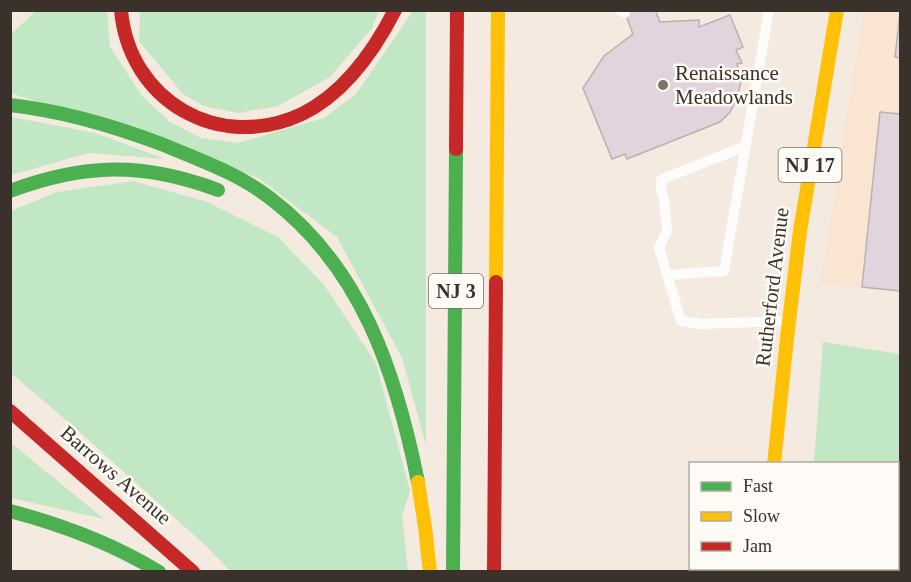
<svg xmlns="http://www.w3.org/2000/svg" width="911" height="582" viewBox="0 0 911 582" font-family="Georgia,serif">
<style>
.built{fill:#f9e5d2}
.green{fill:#c2e7c4}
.building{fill:#e2d4dd;stroke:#bab2b1;stroke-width:1.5}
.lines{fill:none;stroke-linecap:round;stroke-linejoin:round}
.lane{stroke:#fefcfa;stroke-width:10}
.fast{stroke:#4caf50;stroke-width:14}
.slow{stroke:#ffc107;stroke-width:14}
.jam{stroke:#c62828;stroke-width:14}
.poi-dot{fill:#7b7269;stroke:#fefaf6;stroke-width:2}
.labels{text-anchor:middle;stroke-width:5;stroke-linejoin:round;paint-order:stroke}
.shield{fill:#fefaf6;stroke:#756e67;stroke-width:1.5}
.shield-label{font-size:20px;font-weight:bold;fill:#3a322a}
.poi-label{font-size:21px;fill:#3a322a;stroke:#fefaf6;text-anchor:start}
.street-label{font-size:21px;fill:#3a322a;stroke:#fefaf6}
</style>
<rect width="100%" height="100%" fill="#f5eadf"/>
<path class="built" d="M864,11H900V293L820,283Z"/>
<g class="green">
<path d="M36,11H107L110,47L142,96L170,122L201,138L238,143L324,118L356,94L413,11H426V445L402,358L337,237L257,177L11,93V34Z"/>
<path d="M140,11H379L372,28L330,77L278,106L238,113L204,106L183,94L139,41Z"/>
<path d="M11,117L95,133L165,159L89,153L11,175Z"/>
<path d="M134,181L207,202L278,237L324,285L376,363L410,491L402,516L408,571H230L206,546L74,427L11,373V211L57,192Z"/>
<path d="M823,342L900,354V571H806V568H898V464L814,463Z"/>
<path d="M11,443L104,519L11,498Z"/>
</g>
<g class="building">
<path d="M624,10H655L660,22L699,20V27L730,15L743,47L736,50L742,63L737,64L741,82L737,99L730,112L720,122L627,159L625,154L612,159L583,88L604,56L633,34Z"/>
<path d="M900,12V58L895,57Z"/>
<path d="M880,112L900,114V291L862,287Z"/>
</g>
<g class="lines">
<g class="lane">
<path d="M620,10L625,13"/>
<path d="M746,146L665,178L661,180V189L664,199L667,231L659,248L681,321L701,324L786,321"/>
<path d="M667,275L724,271L769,10"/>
</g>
<g class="fast">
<path d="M10,105C64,111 114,126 164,145C200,160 239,174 270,198C362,268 396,373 418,482"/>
<path d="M10,191C85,163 143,162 218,190"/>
<path d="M10,511C63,525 112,543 159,572"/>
<path d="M764,568V572"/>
<path d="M453,572L456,149"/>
</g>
<g class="slow">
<path d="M496,282L498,10"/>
<path d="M774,464L787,338L800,231L837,10"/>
<path d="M418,482L425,527L430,572"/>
</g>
<g class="jam">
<path d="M121,10C129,101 219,153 302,114C345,93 374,51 395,10"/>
<path d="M456,149L457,10"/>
<path d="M10,411L193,572"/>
<path d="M494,572L496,282"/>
</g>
</g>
<circle class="poi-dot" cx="663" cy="85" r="6"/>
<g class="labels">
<g class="shield">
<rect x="778.5" y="148" width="63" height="34" rx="4.5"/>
<rect x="429" y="274" width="54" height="34" rx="4.5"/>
</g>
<g class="shield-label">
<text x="810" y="172">NJ 17</text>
<text x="456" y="298">NJ 3</text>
</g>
<g class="poi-label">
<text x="675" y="80">Renaissance<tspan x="675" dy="24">Meadowlands</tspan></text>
</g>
<g class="street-label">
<text transform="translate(772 287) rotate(-83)" y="7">Rutherford Avenue</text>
<text transform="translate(116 475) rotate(41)" y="7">Barrows Avenue</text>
</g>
</g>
<rect width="911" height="582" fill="none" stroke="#3a322a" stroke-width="24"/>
<rect x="689" y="462" width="210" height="108" fill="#fefaf6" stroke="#b0aaa4" stroke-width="1.5"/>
<rect x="701" y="482" width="30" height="9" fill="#4caf50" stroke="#b0aaa4" stroke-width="1.5"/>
<text x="743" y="492" font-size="18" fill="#3a322a">Fast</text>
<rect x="701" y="512" width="30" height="9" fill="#ffc107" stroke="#b0aaa4" stroke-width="1.5"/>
<text x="743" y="522" font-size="18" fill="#3a322a">Slow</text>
<rect x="701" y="542" width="30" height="9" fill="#c62828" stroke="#b0aaa4" stroke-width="1.5"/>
<text x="743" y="552" font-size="18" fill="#3a322a">Jam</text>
</svg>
